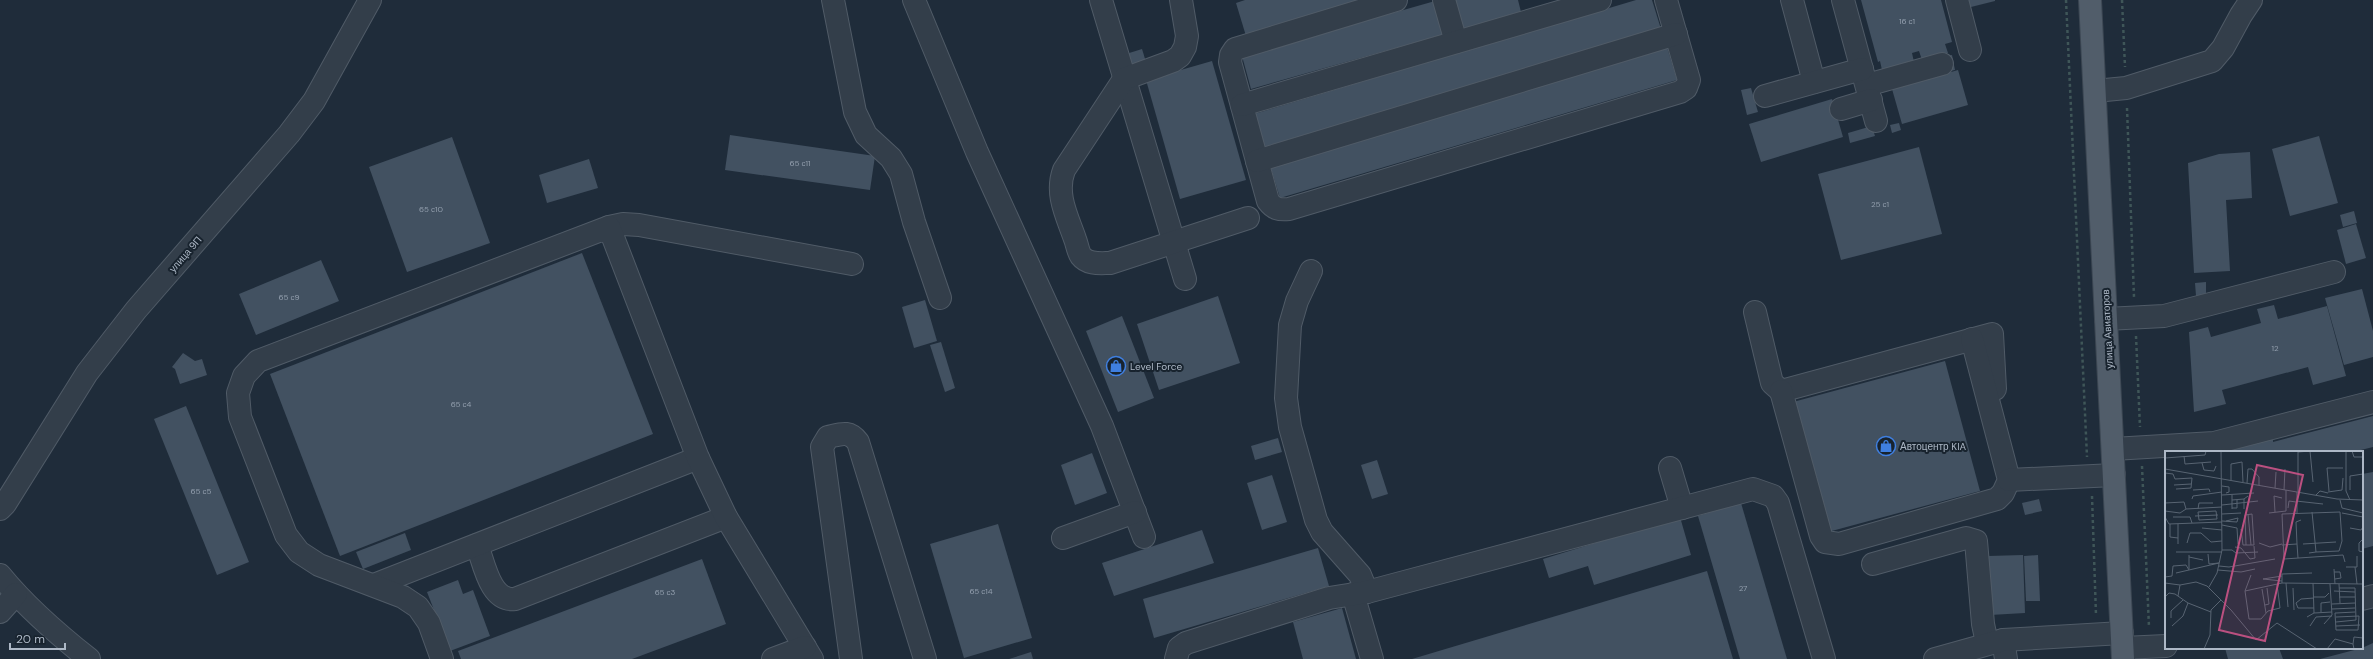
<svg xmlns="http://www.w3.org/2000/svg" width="2373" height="659" viewBox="0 0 2373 659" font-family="'DM Sans',sans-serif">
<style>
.building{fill:#425161}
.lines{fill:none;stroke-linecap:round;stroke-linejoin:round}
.minor-casing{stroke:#505b67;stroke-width:24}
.major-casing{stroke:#3c4753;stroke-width:24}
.path{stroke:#3f5658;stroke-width:2.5;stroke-dasharray:3 3;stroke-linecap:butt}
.minor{stroke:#333e4a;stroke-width:22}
.major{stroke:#515d6a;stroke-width:22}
.labels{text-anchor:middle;stroke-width:4;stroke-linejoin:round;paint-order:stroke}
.number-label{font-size:8px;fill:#929ead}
.street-label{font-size:10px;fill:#adb8c6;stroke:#18232e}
.poi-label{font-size:10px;fill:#adb8c6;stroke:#18232e;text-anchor:start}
.inset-road{fill:none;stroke:#586472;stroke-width:1}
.view{fill:#bb5080;fill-opacity:0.15;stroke:#bb5080;stroke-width:2}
.inset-edge{fill:none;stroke:#adb8c6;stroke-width:2}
</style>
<rect width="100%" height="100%" fill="#1f2c3a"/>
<g class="building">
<path d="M1245,0H1363L1246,36L1236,3Z"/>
<path d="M1450,0H1518L1521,12L1459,30Z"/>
<path d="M1636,0H1652L1661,29L1264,147L1254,114Z"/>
<path d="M1861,0H1941L1952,42L1945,44L1948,53L1922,60L1919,51L1912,53L1914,62L1882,70L1880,61L1878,62Z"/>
<path d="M1965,0H1995V1L1967,8Z"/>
<path d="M1435,1L1445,34L1251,89L1242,56Z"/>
<path d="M1667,47L1677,80L1280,198L1270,165Z"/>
<path d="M1142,49L1146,62L1130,68L1126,54Z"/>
<path d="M1952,55L1955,70L1950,71L1946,56Z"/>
<path d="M1212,61L1246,180L1180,199L1146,80Z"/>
<path d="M1958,70L1968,105L1902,124L1892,89Z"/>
<path d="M1751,88L1758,112L1747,115L1741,90Z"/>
<path d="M1832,99L1843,137L1761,162L1749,124Z"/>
<path d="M1899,123L1901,130L1892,133L1890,125Z"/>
<path d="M1872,126L1875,136L1850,143L1848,133Z"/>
<path d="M730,135L875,156L870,190L725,170Z"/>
<path d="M2319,136L2338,203L2290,216L2272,149Z"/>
<path d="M452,137L490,243L407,272L369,167Z"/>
<path d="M1919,147L1942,234L1841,260L1818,174Z"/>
<path d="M2250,152L2252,198L2226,200L2230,271L2194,273L2188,163L2219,154Z"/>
<path d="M589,159L598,188L547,203L539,175Z"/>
<path d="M2354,211L2357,223L2343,227L2340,215Z"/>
<path d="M2356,224L2366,258L2346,264L2337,230Z"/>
<path d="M582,253L653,434L340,556L270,374Z"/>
<path d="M321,260L339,301L256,335L239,294Z"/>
<path d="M2206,282V295L2196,296L2195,283Z"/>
<path d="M2362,289L2373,331V357L2344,365L2325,298Z"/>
<path d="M1218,296L1240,363L1159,390L1137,324Z"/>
<path d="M925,300L937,341L914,348L902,307Z"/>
<path d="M2274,305L2278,319L2327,306L2346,376L2313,385L2308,367L2222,390L2226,404L2194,412L2189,332L2208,327L2211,337L2261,323L2257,309Z"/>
<path d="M1122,316L1154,398L1118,412L1086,331Z"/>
<path d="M941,342L955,388L945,392L930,345Z"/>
<path d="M183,353L195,361L202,359L207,375L180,384L175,369L172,367Z"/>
<path d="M1945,361L1980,491L1828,532L1793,402Z"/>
<path d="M186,406L249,562L217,575L154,419Z"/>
<path d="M2373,416V447L2353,452H2221L2273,438V442Z"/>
<path d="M1278,438L1282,452L1255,460L1251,446Z"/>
<path d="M1092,453L1107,493L1075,505L1061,465Z"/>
<path d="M1377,460L1388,494L1372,499L1361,465Z"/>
<path d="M2373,472V546L2362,549V474Z"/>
<path d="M1272,475L1287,522L1262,530L1247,483Z"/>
<path d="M2039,499L2042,511L2025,515L2022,503Z"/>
<path d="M1741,503L1787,659H1740L1698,516Z"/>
<path d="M1680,517L1691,555L1594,585L1588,566L1549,578L1543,559Z"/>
<path d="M998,524L1032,638L964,658L930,544Z"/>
<path d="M1202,530L1214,563L1114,596L1102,563Z"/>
<path d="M405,533L411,550L363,569L356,552Z"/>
<path d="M1318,548L1329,586L1154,638L1143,599Z"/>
<path d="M2023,555L2025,613L1990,615L1988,556Z"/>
<path d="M2038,555L2040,601H2026L2024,556Z"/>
<path d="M702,559L726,624L632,659H461L458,651Z"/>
<path d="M1707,571L1733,659H1412Z"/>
<path d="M458,580L463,594L473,590L490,636L450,651L427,592Z"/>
<path d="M1342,608L1356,659H1303L1293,622Z"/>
<path d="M2373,643V659H2320L2362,648Z"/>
<path d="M2225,648H2279L2283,659H2228Z"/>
<path d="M1031,652L1033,659H1009Z"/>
</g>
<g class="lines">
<defs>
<g id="minor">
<path d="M833,0L855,112L866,135L891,158L901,174L914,222L940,298"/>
<path d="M914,0L977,152L1102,426L1144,537"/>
<path d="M1101,0L1185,279"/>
<path d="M1181,0L1187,36L1185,47L1180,56L1173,61L1124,79L1064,170C1055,194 1067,216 1075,239C1077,244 1078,252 1081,256C1088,265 1101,263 1110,263L1248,218"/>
<path d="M1396,0L1235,49L1231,55L1230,62L1268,201C1274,209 1279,210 1289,209L1680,92L1686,88L1689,80L1666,0"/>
<path d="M1444,0L1456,42"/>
<path d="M1792,0L1814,82"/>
<path d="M1843,0L1876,121"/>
<path d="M1957,0L1970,50"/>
<path d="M1867,85L1942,64"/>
<path d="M2095,91L2126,88L2212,61L2223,48L2241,15L2251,0"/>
<path d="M1765,96L1862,69"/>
<path d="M1242,105L1600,0"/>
<path d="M1841,109L1871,100"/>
<path d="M1257,161L1676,34"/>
<path d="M609,227L623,224L639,225L852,264"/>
<path d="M1311,271L1297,301L1290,325L1286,398L1290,427L1316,520L1322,532L1360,575L1367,592"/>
<path d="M1755,312L1772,383L1781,391L1992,334L1995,389"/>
<path d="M2106,319L2164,316L2334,272"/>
<path d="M1781,391L1821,536L1825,542L1839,544L1997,499L2003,493L2009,480L1972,339"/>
<path d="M2113,449L2214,443L2373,402"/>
<path d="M1670,468L1682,508"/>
<path d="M2009,480L2114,475"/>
<path d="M0,509L5,504L87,373L136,310L289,134L314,101L370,0"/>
<path d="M1063,538L1135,512"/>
<path d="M477,545C484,563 490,602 515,599L726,517"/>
<path d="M1873,564L1966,538L1976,541L1983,624L1987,643"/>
<path d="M0,575C26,607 56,633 89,659"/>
<path d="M374,585L698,458"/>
<path d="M1353,594L1372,659"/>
<path d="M2362,599L2373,596"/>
<path d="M0,612L16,594"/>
<path d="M2003,640L2006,659"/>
<path d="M2123,648L2166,646"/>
<path d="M442,659L429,623L418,607L403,597L319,565L299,552L286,535L240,417L238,393L244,376L258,361L609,227L698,458L726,517L812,659"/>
<path d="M773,659L805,647"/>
<path d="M851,659L822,447L828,437C841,434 849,430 858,442L925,659"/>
<path d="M1176,659L1179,648L1186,643L1329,598L1367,592L1753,489L1773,496L1778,503L1824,659"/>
<path d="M1935,659L2003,640L2122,633"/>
</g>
<path id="major" d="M2090,0L2123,659"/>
</defs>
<use href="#minor" class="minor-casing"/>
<use href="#major" class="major-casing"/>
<g class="path">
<path d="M2066,0L2087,457"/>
<path d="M2122,0L2125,67"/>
<path d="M2127,108L2134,297"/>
<path d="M2136,336L2140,427"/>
<path d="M2142,466L2149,627"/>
<path d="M2092,496L2096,615"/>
</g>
<use href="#minor" class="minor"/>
<use href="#major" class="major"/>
</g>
<defs>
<symbol id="shop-ring" viewBox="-11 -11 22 22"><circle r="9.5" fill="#18232e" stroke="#3f7fe0" stroke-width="1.5"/><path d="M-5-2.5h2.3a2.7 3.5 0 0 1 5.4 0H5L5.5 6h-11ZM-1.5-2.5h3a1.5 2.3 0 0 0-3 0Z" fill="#3f7fe0"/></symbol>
</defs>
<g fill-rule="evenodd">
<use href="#shop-ring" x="1105" y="355" width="22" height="22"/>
<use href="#shop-ring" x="1875" y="435" width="22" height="22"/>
</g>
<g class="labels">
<g class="number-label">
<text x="1907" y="24">16 с1</text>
<text x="800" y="166">65 с11</text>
<text x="1880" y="207">25 с1</text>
<text x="431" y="212">65 с10</text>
<text x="289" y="300">65 с9</text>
<text x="2275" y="351">12</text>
<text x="461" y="407">65 с4</text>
<text x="201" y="494">65 с5</text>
<text x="1743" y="591">27</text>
<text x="981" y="594">65 с14</text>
<text x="665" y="595">65 с3</text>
</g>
<g class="street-label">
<text transform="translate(185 254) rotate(-49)" y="4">улица 9П</text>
<text transform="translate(2107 329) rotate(-93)" y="4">улица Авиаторов</text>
</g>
<g class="poi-label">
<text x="1130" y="370">Level Force</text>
<text x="1900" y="450">Автоцентр KIA</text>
</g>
</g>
<g transform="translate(2165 451)">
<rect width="198" height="198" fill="#1f2c3a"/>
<path class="inset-road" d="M145,0L148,31M181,0V40L185,49M187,0L189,6H198M19,5L20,13L46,11M0,7L40,4L41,0M37,12L39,19L49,20L51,15M0,18L172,48L198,49M0,22L8,23L10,28L27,27M66,29V13L77,11L78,31M82,32L83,18H87L94,26V34M9,34L26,33M57,35L64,36V41L61,42M110,37L111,21M11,38L26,37L27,27M28,39L44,38L45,41M119,39L120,18M185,39V25L198,23M164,40L162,17H178M133,41V1L145,0M163,41L177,39L178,27M57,44L89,42M67,44V58M151,44L155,40L163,42M27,48L28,45L57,41M67,49L79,48M175,49L177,57L198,62M131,50L158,53M0,52L19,51L21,58M57,54L93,50M67,57H72V49M123,57L124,50L131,51M33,58L34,52H48M79,58V48L83,45M0,60L15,62L21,58L57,56M51,60L52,68L34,69L33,61ZM110,61L109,45L117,47M104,62L121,60V39M132,62V41M177,62L198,66M57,63L76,62M83,63L86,94M30,65L53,64M0,66L4,73L57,71M8,66H25L27,72M57,70L72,71L73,67L61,70M5,73V86L13,87M13,73V93M57,74L72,77L73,93M37,77L57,79M185,77L196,79L198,76M76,78L78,94H89L87,63L80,64L81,94M198,88L194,92V100L198,101M22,92L25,82H36L46,91L57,90M94,92L105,96L117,93M132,93L133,107M138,93L171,91M117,94L132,93L131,71L136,69M70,96L76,97L85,108L90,107L89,95M57,99H67L71,102L93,101M11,101H57M151,101L174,100L177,90L175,61L117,63L119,108L178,104L180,111M144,102L151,101L147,61M43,103L44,113L54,112M24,104V118M24,106L38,109M54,115L64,116L110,108M181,116H192V105M190,116L192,133M169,118L170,133M53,119L76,121L90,118M169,121H175L176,127L170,128M11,122L54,112M147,122L117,123V132L198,133M117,125L98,128L117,130M0,126L7,125L8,115L21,114L24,119M0,132L15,134M121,132L123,156M112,133L115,157L103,160L96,168H84L80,140L117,132M174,133L175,152M44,136L52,122L57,99L56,0M128,137L129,159M97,138L101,162M80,140L86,124M169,140L190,141M13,145L15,134L31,131L42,135L66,159L91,189M0,146L4,142L10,143L23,152L46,161M149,146H160L164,142M174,146H190M149,147L136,148L131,152L133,157H149M167,153L190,152M100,154L104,153L102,137M167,158L190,157M156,161V152L165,151M149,162L167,161M142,166L149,162L148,132M171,166L194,165L193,179H171L170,162H171L190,161M6,167V160L18,149M171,171L191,169L190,137H174M159,173L167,164L165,133M7,175L18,165L23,152M145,175L151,166L167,165M171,175L195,174M91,189L112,172L152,198M188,193L189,186L198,187M39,198L45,184L46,159L56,149M162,198L170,188L188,193L189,198"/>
<path class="view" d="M92,14L138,24L100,190L54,179Z"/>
<rect width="198" height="198" class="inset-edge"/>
</g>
<path d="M10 643v6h55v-6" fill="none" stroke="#adb8c6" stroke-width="2"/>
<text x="16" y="643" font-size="12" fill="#adb8c6" stroke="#18232e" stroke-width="3" paint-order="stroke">20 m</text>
</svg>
